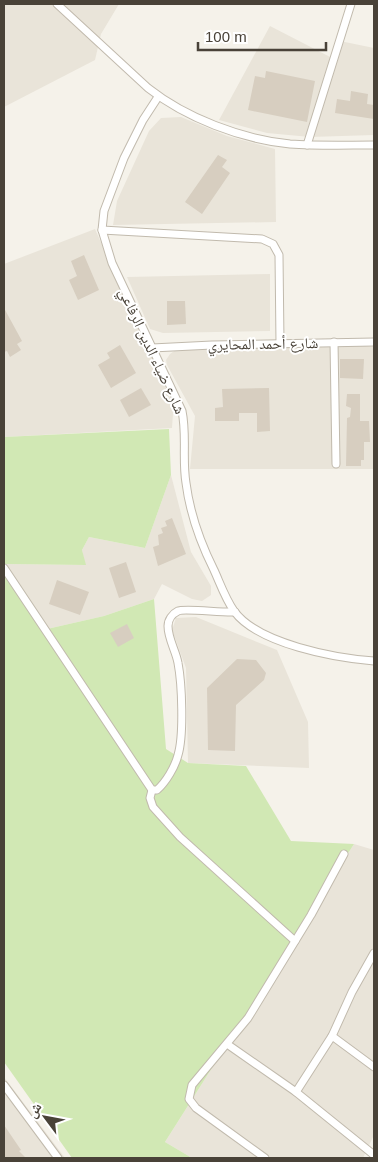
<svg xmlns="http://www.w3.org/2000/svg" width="378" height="1162" viewBox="0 0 378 1162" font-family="Arial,'Noto Naskh Arabic',sans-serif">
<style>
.residential{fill:#e9e4d9}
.green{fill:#d1e8b4}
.building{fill:#d7cec0}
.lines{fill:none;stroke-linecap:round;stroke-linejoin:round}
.street-casing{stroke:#c1baad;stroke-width:9}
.street{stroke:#fff;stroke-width:7}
.labels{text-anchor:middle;stroke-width:4;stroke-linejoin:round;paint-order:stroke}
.street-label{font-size:15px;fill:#494238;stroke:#fff}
</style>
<rect width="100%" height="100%" fill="#f5f2ea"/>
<g class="residential">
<path d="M4,4H119L101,34L95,60L4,107Z"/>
<path d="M270,26L334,59L340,41L374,48V135L310,137L267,133L219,120Z"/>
<path d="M181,117L227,136L275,149L276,222L113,225L117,201L149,131L161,118Z"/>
<path d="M95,229L176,411L173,413L172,428L4,437V264Z"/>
<path d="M270,274V331L163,333L150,329L127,277Z"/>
<path d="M334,342L374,347V469H190L195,416L167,365L166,360L170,354L177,349Z"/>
<path d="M171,475L191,552L211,586V595L202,601L192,599L162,584L154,599L104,616L47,629L4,569V564L85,565L82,550L89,537L145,548Z"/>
<path d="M196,617L277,650L308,722L309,768L188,763L186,668L172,630L176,618Z"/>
<path d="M354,844L374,850V1135L363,1158H192L165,1142Z"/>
<path d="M4,1077L65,1158H4Z"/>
</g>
<g class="green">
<path d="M169,429L171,475L145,548L89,537L82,550L86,565L4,564V437Z"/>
<path d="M4,569L47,629L104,616L154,599L166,749L188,763L246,766L291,841L354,844L165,1142L192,1158H72L4,1062Z"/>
</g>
<g class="building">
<path d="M266,71L315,81L307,122L248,110L255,76L265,78Z"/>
<path d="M351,91L368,94L367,104L374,105V119L335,113L337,99L350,101Z"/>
<path d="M218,155L227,160L222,167L230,173L202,214L185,202Z"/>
<path d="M84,255L99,290L78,300L69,280L77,276L71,261Z"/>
<path d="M167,301H185L186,324L167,325Z"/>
<path d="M4,308L22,341L17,344L21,350L10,357L7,351L4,352Z"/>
<path d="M120,345L136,373L111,388L98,365L110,358L107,353Z"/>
<path d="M340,359H364L363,379L340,378Z"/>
<path d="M141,388L151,405L129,417L120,400Z"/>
<path d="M269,388L270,431L257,432V413H239V421H215V408L223,407L222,389Z"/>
<path d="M347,394H360V421H369L370,442H364V460H361V466H346L347,418L350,417L351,408L346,406Z"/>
<path d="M172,518L186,554L158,566L153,547L159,545L158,535L163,533L161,528L167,526L165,521Z"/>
<path d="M126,562L136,592L119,598L109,568Z"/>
<path d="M57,580L89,592L80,615L49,604Z"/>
<path d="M127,624L134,638L118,647L110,633Z"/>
<path d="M237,659L256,660L266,673L264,680L236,705L235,751L208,750L207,688Z"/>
<path d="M4,1125L21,1150L19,1151L26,1158H4Z"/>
</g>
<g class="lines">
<defs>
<g id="street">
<path d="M57,4L148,88C186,118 241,139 290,144C318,146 346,145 374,145"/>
<path d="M158,97L143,120L124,158L104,211L102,230L112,263L182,411C187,435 182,459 186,483C190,514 200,542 214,570C220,583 225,598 234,611C258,644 335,658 374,661"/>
<path d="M307,145L351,4"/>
<path d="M102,230L262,239L273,244L279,255L280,343"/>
<path d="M334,342L336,464"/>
<path d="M152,348L212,345L374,342"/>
<path d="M4,568L152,790H157C166,782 175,767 178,755C184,735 182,684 178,663C176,651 168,639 168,626C168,620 172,614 178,611C184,608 223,613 235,612"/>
<path d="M152,790L150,798L153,807L180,837L295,941"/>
<path d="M332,1036L374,1067"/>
<path d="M227,1044L296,1092L374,1155"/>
<path d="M4,1085L58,1158"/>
<path d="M296,1092L332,1036L352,992L374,953"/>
<path d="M265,1158L196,1108L189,1099L192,1085L248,1018L311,915L344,854"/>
</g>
</defs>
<use href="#street" class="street-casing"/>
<use href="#street" class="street"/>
</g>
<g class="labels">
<g class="street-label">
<text transform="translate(263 344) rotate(-1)" y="5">شارع أحمد المحايري</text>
<text transform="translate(152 351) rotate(65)" y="5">شارع ضياء الدين الرفاعي</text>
</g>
</g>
<rect width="378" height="1162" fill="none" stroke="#494238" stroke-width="10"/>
<g transform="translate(45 1117) rotate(302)" stroke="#ffffff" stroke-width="4" paint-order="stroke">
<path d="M0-4L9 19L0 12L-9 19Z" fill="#494238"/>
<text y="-8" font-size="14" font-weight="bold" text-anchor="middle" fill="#494238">ش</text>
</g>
<path d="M198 42v8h128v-8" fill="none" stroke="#494238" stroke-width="2.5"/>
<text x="205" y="42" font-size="15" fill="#494238" stroke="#ffffff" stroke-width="4" paint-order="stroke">100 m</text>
</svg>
